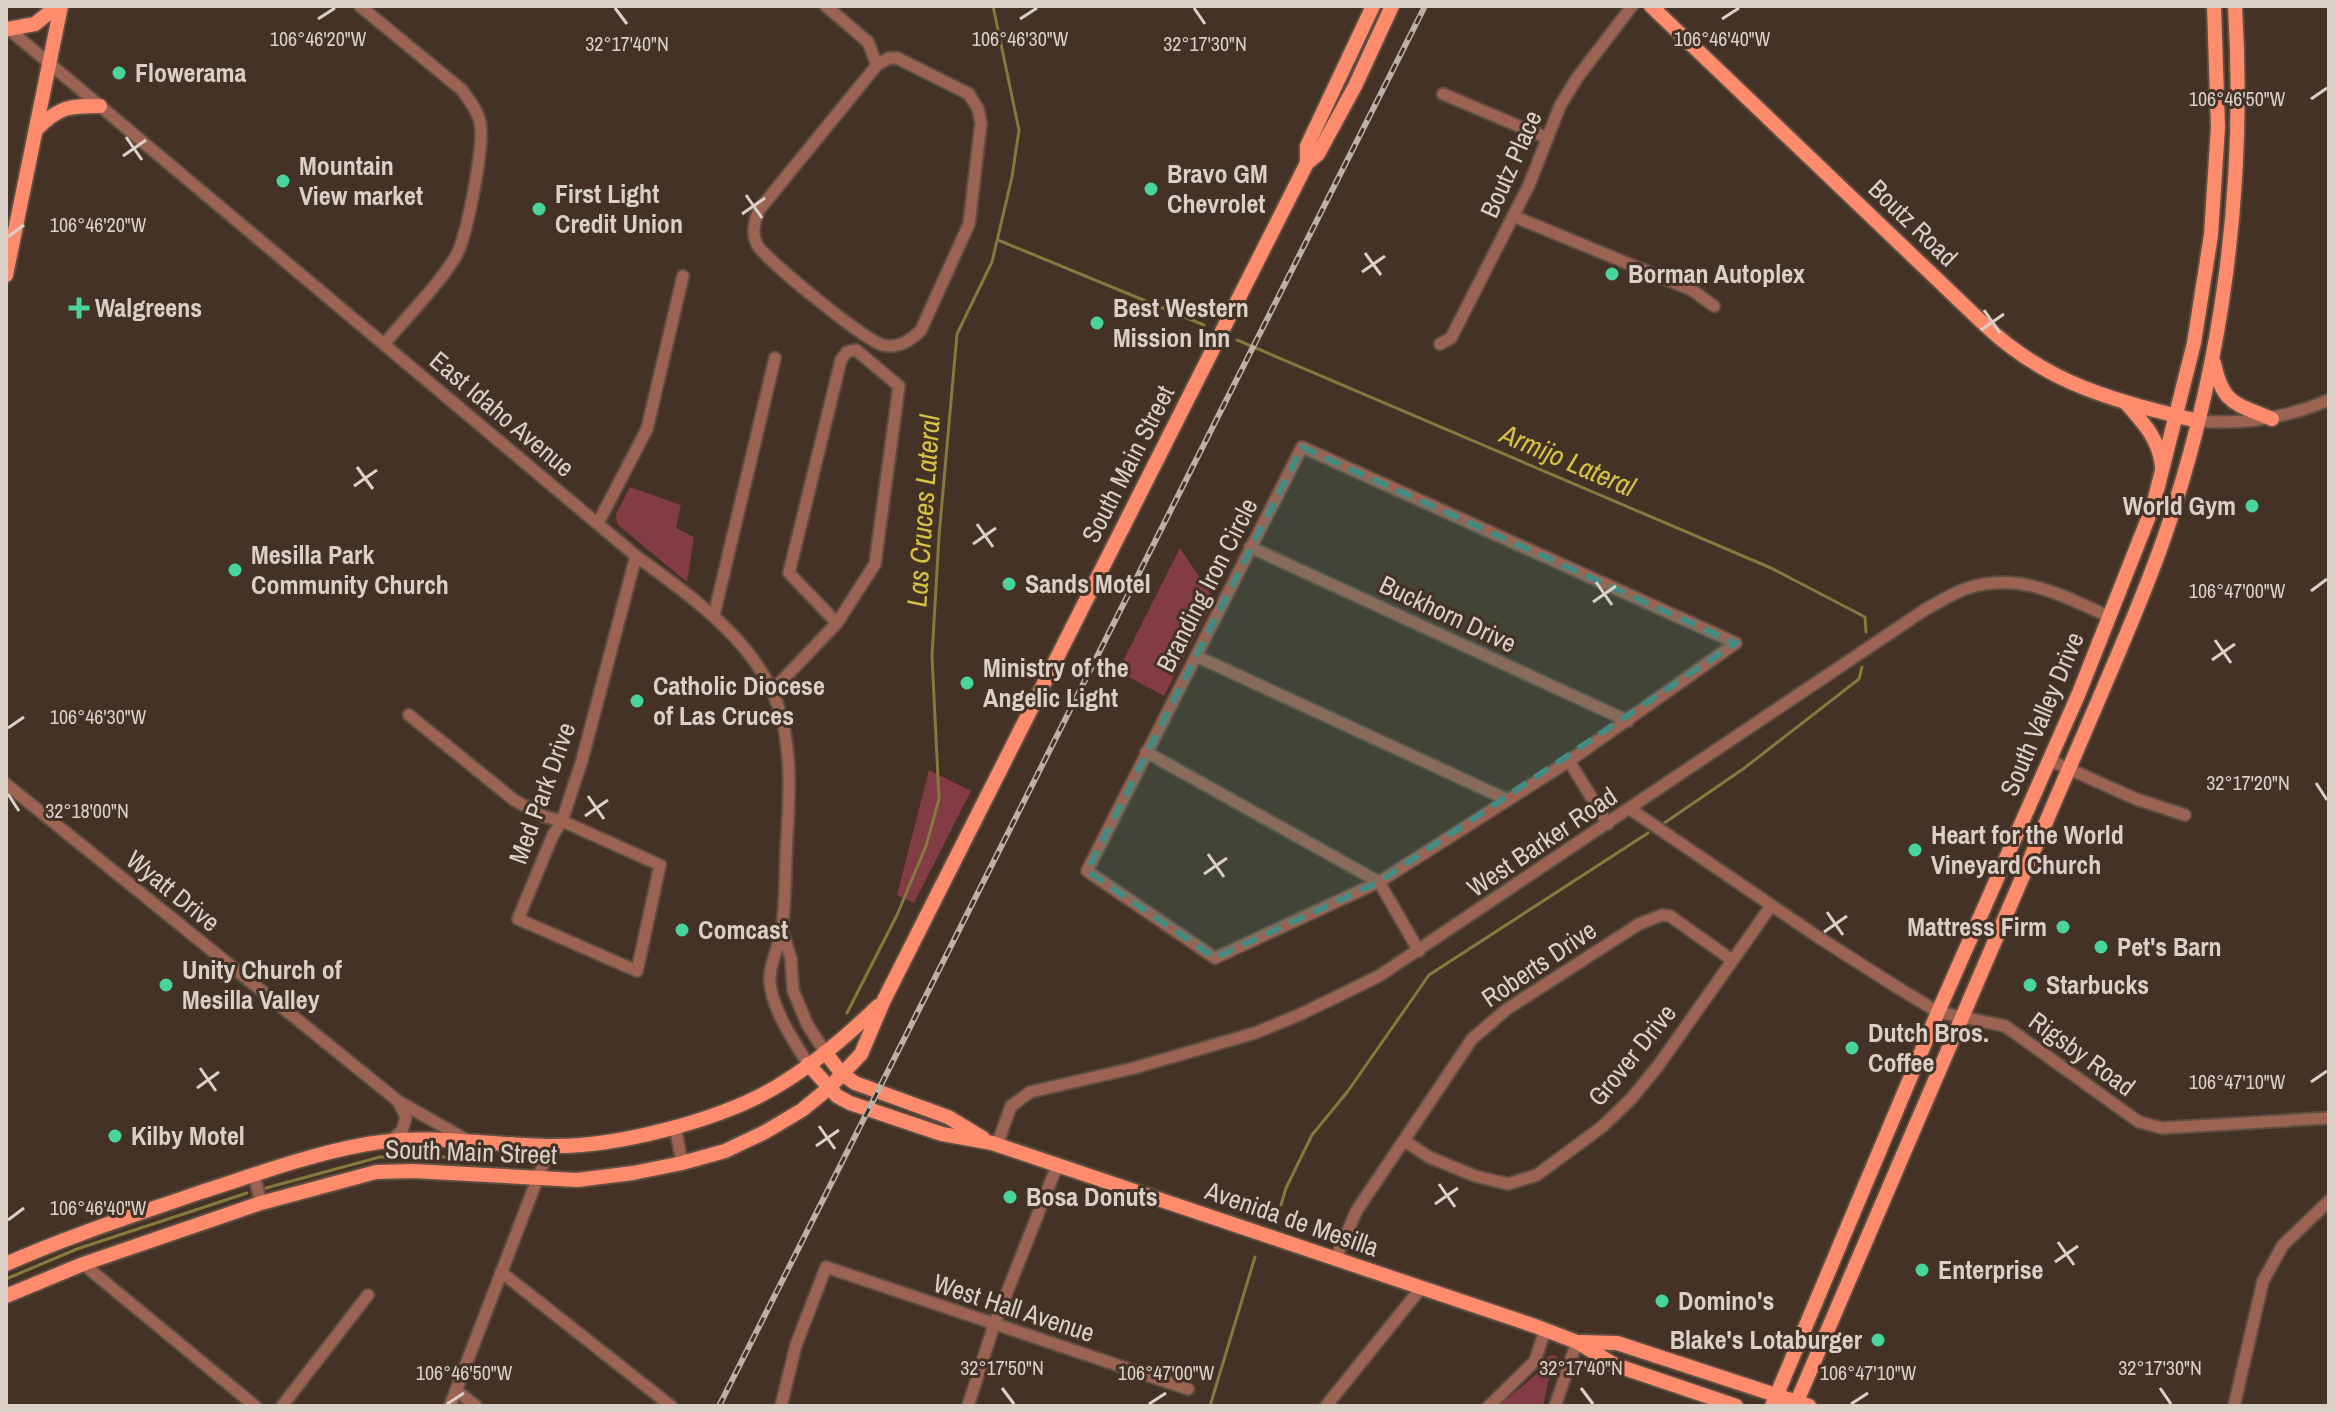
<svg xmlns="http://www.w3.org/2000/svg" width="2335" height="1412" viewBox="0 0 2335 1412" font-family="'Archivo Narrow',sans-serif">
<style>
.green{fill:#833b44}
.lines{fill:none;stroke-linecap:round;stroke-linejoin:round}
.stream{stroke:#85793e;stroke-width:3}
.minor-casing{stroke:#5e4e42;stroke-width:15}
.major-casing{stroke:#5e4e42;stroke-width:18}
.minor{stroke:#9c6353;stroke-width:11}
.major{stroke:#fe8b6c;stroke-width:14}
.rail-casing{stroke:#bcb0a7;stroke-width:6}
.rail{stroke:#433225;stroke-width:3;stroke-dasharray:9;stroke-linecap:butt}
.marked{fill:#428c84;fill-opacity:0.2;stroke:#428c84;stroke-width:6;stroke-dasharray:16 10;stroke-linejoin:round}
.ticks{fill:none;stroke:#dbd0c8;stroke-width:3}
.poi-dot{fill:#48d49d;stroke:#433225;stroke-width:3}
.labels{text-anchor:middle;stroke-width:6;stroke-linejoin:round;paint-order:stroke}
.poi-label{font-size:26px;font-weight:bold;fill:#dbd0c8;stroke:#433225;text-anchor:start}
.street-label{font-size:26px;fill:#dbd0c8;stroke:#433225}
.water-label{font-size:28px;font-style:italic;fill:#d7c244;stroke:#433225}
.ticks-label{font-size:20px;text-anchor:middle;fill:#dbd0c8;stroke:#433225;stroke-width:6;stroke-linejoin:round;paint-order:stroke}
</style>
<rect width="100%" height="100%" fill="#433225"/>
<g class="green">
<path d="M630,487L681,505L676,528L694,537L687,582L617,524L616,514Z"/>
<path d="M1180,548L1214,599L1164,696L1118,671Z"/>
<path d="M929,770L971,791L914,903L897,895Z"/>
<path d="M1556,1355L1559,1362L1548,1382L1543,1406H1498L1538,1373L1549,1356Z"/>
</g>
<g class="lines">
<g class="stream">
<path d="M998,240L1204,325"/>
<path d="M1237,340L1771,568L1865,617L1866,632"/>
<path d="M1660,826L1743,769L1859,679L1862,667"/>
<path d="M847,1013L897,915L926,846L939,799L932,656L939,536L957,334L992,262L1012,177L1019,130L993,6"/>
<path d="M266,1188L380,1157H464"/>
<path d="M1281,1205L1286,1188L1312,1135L1348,1091L1429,975L1648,833"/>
<path d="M6,1279L77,1249L247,1193"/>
<path d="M1210,1406L1255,1257"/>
</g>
<defs>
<g id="minor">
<path d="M360,6L462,90C469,100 477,109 480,122C485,144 467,236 456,256C437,287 408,315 385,343"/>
<path d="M826,6L868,42L877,65L759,210C754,222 751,234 758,246C769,262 865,341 883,345C897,349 912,340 921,330L969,224L981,123L978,109L969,94L897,58H889L877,65"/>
<path d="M6,27L636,556C698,602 772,651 785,733C791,768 789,802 787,837C785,867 786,899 782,928C780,944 771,960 770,976C768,1004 794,1041 808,1064"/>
<path d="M1443,94L1547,138"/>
<path d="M1513,216L1692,290L1714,306"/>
<path d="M1440,344L1451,338L1529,185L1560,106L1577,78L1632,6"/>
<path d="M2198,421C2245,425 2286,418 2329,400"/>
<path d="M1302,447L1736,643L1569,761L1379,882L1215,958L1087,871Z"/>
<path d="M598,523L647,429L683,276"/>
<path d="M1250,547L1628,721"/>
<path d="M714,615L775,358"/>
<path d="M1196,656L1508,800"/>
<path d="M772,691L837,623L875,564L899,386L856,350L847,352L841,360L789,573L837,623"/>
<path d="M409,715L514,800L543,816L562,821L660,865L637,971L518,919L553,835L562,821L582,760L636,556"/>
<path d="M1146,752L1379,882L1419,951"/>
<path d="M2049,760L2136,799L2185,815"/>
<path d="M1569,761L1608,824"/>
<path d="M6,784L398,1101L467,1140"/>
<path d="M1630,809L1815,935L1895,986L1938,1012L2005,1026L2139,1122L2162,1128L2329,1118"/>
<path d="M782,930L791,959L793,990L807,1024L825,1052"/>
<path d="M675,1126L682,1163"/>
<path d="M390,1141L402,1131L406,1117L398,1101"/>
<path d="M1405,1141L1429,1157L1475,1176L1508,1184L1537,1175L1603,1126L1631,1099L1658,1066L1771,906"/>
<path d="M997,1145L1011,1106L1030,1092L1134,1068L1255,1033L1301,1014L1379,976L1926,609C1939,602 1952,594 1965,589C2018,570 2063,596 2110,617"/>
<path d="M254,1175L261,1203"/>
<path d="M1335,1260L1357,1210L1472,1039L1507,1009L1639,924L1662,915L1670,916L1732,960"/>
<path d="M83,1264L255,1406"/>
<path d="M501,1272L671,1406"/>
<path d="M456,1390L476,1406"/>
<path d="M282,1406L368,1295"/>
<path d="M450,1406L550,1146"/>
<path d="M781,1406L796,1345L826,1267L1188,1389"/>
<path d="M968,1406L994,1325L1057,1166"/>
<path d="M1326,1406L1421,1288"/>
<path d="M1489,1406L1535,1361L1545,1330"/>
<path d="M1555,1406L1577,1342"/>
<path d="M2234,1406L2263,1281L2283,1245L2329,1201"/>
</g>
<g id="major">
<path d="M1651,6L1986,326C2049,385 2116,401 2198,421"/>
<path d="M8,29L35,24L57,6"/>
<path d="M37,129C59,106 71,106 100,106"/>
<path d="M1307,163V146L1373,6"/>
<path d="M6,275L61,6"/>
<path d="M2214,363C2223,405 2235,403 2272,419"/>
<path d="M2125,402C2143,422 2159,439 2162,466"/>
<path d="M825,1052L842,1074L855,1083L948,1117L983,1138"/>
<path d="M808,1064L837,1096L850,1103L942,1134L992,1143L1535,1326L1577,1342L1615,1365L1736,1406"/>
<path d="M6,1264C71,1235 138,1214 204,1191C257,1174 311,1154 367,1144C426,1133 487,1145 547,1146C616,1148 727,1119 784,1082C818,1061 849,1034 878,1006"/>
<path d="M6,1296L83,1264L261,1203L376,1172L413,1171L577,1180L633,1173L682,1163L725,1151L765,1132L802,1110L829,1088L861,1054L884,1000L1307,163L1318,154L1355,86L1392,6"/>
<path d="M1581,1342L1617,1343L1809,1406"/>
<path d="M1772,1406L1938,1012L2079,693L2153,506L2194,343L2211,235L2218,127L2214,6"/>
<path d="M1795,1406L2098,701C2121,647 2145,593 2164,538C2223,367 2246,186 2235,6"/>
</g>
</defs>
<use href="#minor" class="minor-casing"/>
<use href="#major" class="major-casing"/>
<use href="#minor" class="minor"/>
<use href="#major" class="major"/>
<defs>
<path id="rail" d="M719,1406L1425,6"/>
</defs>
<use href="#rail" class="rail-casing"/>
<use href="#rail" class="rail"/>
</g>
<path class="marked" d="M1302,447L1736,643L1379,882L1215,958L1087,871Z"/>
<path class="ticks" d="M615,8L627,24M1194,8L1205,24M318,19L335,8M1020,19L1037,8M1722,19L1739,8M2311,99L2327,88M126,137L142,160M123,156L146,140M746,195L762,218M742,214L765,198M8,237L24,225M1365,253L1381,275M1362,272L1385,256M1984,310L2000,333M1981,330L2004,314M357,467L373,489M354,486L377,470M977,524L993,547M973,544L996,528M1596,582L1612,605M2311,591L2327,579M1593,602L1616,586M2215,640L2231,663M2212,660L2235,644M8,728L24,717M2316,783L2327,800M8,794L19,811M588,796L604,819M585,816L608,800M1208,854L1224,877M1204,874L1227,858M1827,912L1843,935M1824,932L1847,916M200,1068L216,1091M2311,1082L2327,1071M197,1088L219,1072M819,1126L835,1149M816,1146L839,1130M1439,1184L1455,1207M1435,1204L1458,1188M8,1220L24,1208M2058,1242L2074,1265M2055,1262L2078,1246M1002,1388L1014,1404M1581,1388L1593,1404M2160,1388L2171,1404M447,1404L464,1393M1149,1404L1166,1393M1851,1404L1868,1393"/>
<g class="poi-dot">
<circle cx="119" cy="73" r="8"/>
<circle cx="283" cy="181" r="8"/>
<circle cx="1151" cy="189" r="8"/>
<circle cx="539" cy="209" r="8"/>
<circle cx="1612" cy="274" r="8"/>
<path d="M75 296h8v8h8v8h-8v8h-8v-8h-8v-8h8z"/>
<circle cx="1097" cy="323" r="8"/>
<circle cx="2252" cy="506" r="8"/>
<circle cx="235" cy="570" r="8"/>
<circle cx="1009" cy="584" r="8"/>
<circle cx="967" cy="683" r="8"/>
<circle cx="637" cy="701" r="8"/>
<circle cx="1915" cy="850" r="8"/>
<circle cx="2063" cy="927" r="8"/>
<circle cx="682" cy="930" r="8"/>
<circle cx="2101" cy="947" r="8"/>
<circle cx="166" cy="985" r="8"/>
<circle cx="2030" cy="985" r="8"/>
<circle cx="1852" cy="1048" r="8"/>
<circle cx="115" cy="1136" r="8"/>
<circle cx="1010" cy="1197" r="8"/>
<circle cx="1922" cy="1270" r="8"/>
<circle cx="1662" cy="1301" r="8"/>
<circle cx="1878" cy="1340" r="8"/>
</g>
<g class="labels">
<g class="poi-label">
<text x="135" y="82">Flowerama</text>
<text x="299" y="175">Mountain<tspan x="299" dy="30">View market</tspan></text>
<text x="1167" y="183">Bravo GM<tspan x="1167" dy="30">Chevrolet</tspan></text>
<text x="555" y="203">First Light<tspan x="555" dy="30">Credit Union</tspan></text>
<text x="1628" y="283">Borman Autoplex</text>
<text x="95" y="317">Walgreens</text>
<text x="1113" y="317">Best Western<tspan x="1113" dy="30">Mission Inn</tspan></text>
<text x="2236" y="515" text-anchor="end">World Gym</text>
<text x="251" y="564">Mesilla Park<tspan x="251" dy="30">Community Church</tspan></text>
<text x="1025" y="593">Sands Motel</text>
<text x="983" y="677">Ministry of the<tspan x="983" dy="30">Angelic Light</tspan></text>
<text x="653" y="695">Catholic Diocese<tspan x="653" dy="30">of Las Cruces</tspan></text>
<text x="1931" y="844">Heart for the World<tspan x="1931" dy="30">Vineyard Church</tspan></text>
<text x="2047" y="936" text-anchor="end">Mattress Firm</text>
<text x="698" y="939">Comcast</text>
<text x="2117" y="956">Pet's Barn</text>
<text x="182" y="979">Unity Church of<tspan x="182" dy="30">Mesilla Valley</tspan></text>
<text x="2046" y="994">Starbucks</text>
<text x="1868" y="1042">Dutch Bros.<tspan x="1868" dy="30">Coffee</tspan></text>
<text x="131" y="1145">Kilby Motel</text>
<text x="1026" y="1206">Bosa Donuts</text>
<text x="1938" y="1279">Enterprise</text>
<text x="1678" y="1310">Domino's</text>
<text x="1862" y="1349" text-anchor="end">Blake's Lotaburger</text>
</g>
<g class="street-label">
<text transform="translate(1511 164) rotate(-66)" y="9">Boutz Place</text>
<text transform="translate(1913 223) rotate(44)" y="9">Boutz Road</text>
<text transform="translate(502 414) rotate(40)" y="9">East Idaho Avenue</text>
<text transform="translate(1128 464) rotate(-63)" y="9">South Main Street</text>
<text transform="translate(1207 585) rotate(-63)" y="9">Branding Iron Circle</text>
<text transform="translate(1448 614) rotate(25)" y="9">Buckhorn Drive</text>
<text transform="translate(2042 714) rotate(-67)" y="9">South Valley Drive</text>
<text transform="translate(542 793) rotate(-70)" y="9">Med Park Drive</text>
<text transform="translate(1542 842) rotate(-34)" y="9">West Barker Road</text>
<text transform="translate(173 891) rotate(39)" y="9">Wyatt Drive</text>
<text transform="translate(1539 964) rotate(-34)" y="9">Roberts Drive</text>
<text transform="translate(2082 1054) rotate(36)" y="9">Rigsby Road</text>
<text transform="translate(1632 1055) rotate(-51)" y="9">Grover Drive</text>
<text transform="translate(471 1152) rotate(2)" y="9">South Main Street</text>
<text transform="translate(1292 1219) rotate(19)" y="9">Avenida de Mesilla</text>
<text transform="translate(1014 1308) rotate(18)" y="9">West Hall Avenue</text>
</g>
<g class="water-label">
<text transform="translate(1568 460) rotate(23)" y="10">Armijo Lateral</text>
<text transform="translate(923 511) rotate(-86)" y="10">Las Cruces Lateral</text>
</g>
</g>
<g class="ticks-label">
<text x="1020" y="46">106°46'30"W</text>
<text x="318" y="46">106°46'20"W</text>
<text x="1722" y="46">106°46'40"W</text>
<text x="1205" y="51">32°17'30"N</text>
<text x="627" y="51">32°17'40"N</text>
<text x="2237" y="106">106°46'50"W</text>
<text x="98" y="232">106°46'20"W</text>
<text x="2237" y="598">106°47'00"W</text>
<text x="98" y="724">106°46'30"W</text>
<text x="2248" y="790">32°17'20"N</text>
<text x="87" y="818">32°18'00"N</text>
<text x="2237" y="1089">106°47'10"W</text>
<text x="98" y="1215">106°46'40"W</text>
<text x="1002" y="1375">32°17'50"N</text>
<text x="1581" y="1375">32°17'40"N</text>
<text x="2160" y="1375">32°17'30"N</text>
<text x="464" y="1380">106°46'50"W</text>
<text x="1166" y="1380">106°47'00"W</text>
<text x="1868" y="1380">106°47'10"W</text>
</g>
<rect width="2335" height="1412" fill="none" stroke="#dbd0c8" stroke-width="16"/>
</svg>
